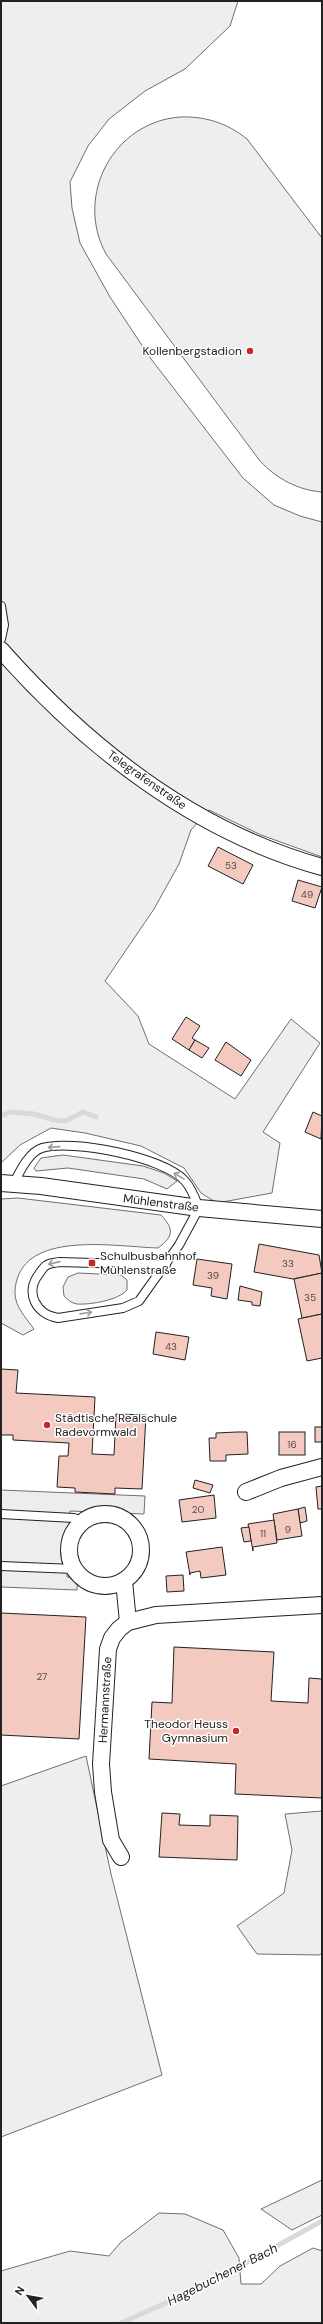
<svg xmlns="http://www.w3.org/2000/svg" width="323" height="2324" viewBox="0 0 323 2324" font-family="'DM Sans',sans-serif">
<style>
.green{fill:#eee;stroke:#6f6f6f}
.parking{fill:#ededed;stroke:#6f6f6f}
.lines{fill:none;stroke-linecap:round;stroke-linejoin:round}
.stream{stroke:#d9d9d9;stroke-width:5}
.building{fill:#f3c9c0;stroke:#222}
.lane-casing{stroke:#222;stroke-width:10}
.street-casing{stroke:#222;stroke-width:18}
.lane{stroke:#fff;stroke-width:8}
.street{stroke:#fff;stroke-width:16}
.oneway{stroke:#9c9c9c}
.poi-dot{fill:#c62828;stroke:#fff;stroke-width:1.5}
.labels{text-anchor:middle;stroke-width:3;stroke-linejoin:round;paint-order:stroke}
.number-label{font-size:10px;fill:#564c4a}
.poi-label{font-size:12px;fill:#222;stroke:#fff;text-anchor:end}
.street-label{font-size:12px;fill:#222;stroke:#fff}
.water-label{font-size:13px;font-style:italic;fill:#222;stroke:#fff}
</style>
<rect width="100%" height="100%" fill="#fff"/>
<g class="green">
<path d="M1,1H238L230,26L185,69L145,91L109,119L88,146L70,182L72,208L80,243L110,297L151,359L243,478L274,505L300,516L322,522V857L261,835L209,810L191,830L179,864L154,909L105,981L138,1016L149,1044L235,1099L291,1019L320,1043L263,1132L280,1143L272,1193L217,1203L201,1193L184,1168L141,1146L85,1133L51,1128L20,1145L1,1163Z"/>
<path d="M180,117C205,116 227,123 247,139L322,238V492C298,490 277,479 260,461L106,254C74,195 114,122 180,117Z"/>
<path d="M18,1198L161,1215C174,1229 174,1236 158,1248C120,1247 38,1232 19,1274C9,1299 19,1309 34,1329L23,1335L1,1323V1199Z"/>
<path d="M78,1273L121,1275L127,1280V1290C119,1300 90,1305 77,1304C71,1303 68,1300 64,1296L63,1287L68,1277Z"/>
<path d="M86,1756L111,1874L162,2075L1,2137V1786Z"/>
<path d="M322,1811V1953L319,1955L257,1954L237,1926L284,1893L292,1850L285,1814Z"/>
<path d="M322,2180V2215L292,2230L261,2209Z"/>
<path d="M159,2213L185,2214L223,2230L239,2258L241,2284H261L280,2266L313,2248L322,2251V2323H1V2271L70,2251L109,2256L121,2242Z"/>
</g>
<g class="parking">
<path d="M63,1155L143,1166L164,1173L177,1181L167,1189L144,1179L68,1168L36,1171L34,1168L41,1158Z"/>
<path d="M1,1490L145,1496L144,1514L70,1511L67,1577L78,1578L77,1590L1,1587Z"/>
</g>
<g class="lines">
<g class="stream">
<path d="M1,1116L11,1112L34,1114L54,1120L65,1121L83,1112L96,1117"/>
<path d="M121,2323L206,2285L322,2221"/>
</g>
</g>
<g class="building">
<path d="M218,847L253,865L243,884L208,866Z"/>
<path d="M298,880L322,887L315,908L292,901Z"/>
<path d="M186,1017L200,1026L192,1038L195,1040L189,1050L172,1039Z"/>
<path d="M195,1040L209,1048L202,1058L189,1050Z"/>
<path d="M226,1042L251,1060L241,1076L215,1060Z"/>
<path d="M313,1112L322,1116L321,1139L305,1132Z"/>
<path d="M259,1244L319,1255L322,1273L293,1279L254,1272Z"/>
<path d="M197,1259L232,1264L227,1299L211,1296L212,1288L193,1285Z"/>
<path d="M322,1273V1314L302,1318L294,1279Z"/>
<path d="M240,1286L262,1292L260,1306L252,1305V1302L238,1300Z"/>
<path d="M322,1314V1358L307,1361L298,1319Z"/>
<path d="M156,1332L189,1337L185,1360L153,1354Z"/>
<path d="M1,1369L18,1370L16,1393L95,1397L92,1454L114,1455L116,1414L146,1415L142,1489L115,1488V1494L75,1492V1488L57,1487L59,1456H68L69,1443L13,1440V1435H1Z"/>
<rect x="315" y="1427" width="7" height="15"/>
<path d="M237,1432H247L248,1454L226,1455V1461H210L209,1438H216V1433Z"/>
<rect x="279" y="1432" width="26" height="23"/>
<path d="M195,1480L213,1485L210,1493L193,1488Z"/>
<path d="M322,1486V1509H318L316,1487Z"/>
<path d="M214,1495L216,1518L182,1522L179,1500Z"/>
<path d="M305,1507L307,1521L300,1523L298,1509Z"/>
<path d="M298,1509L302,1536L277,1540L273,1514Z"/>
<path d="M274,1520L277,1543L253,1547V1551L248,1524Z"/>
<path d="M249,1527L251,1541L244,1542L241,1528Z"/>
<path d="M222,1547L226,1575L201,1578L200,1571L190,1573V1575L186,1552Z"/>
<path d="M183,1575L184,1591L167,1592L166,1576Z"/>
<path d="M1,1613L86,1617L79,1739L1,1735Z"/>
<path d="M174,1647L274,1652L271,1701L308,1703L309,1678L322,1679V1798L235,1794L236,1764L149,1759L152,1702L172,1703Z"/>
<path d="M162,1813L180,1814L179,1825L210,1826V1815L238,1816L237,1860L159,1857Z"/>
</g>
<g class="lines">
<defs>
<g id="lane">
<path d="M1,606L4,625L1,639"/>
<path d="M14,1183C20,1171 29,1152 42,1148C72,1139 164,1157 185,1181C192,1189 195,1198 199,1208L179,1245L139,1301L123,1308L58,1318C37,1315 24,1293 39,1274C41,1271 44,1266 47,1265C50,1263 55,1263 59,1262L166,1265"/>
<path d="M1,1514L74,1518L83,1522"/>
<path d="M1,1566L74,1569"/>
</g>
<g id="street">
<path d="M1,650C87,747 195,832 322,867"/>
<path d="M1,1183L41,1186L199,1208L322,1219"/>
<path d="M246,1492L281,1478L322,1467"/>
<circle cx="105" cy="1550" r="36"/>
<path d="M124,1581L128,1622"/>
<path d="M121,1857L111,1840L103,1792L101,1764L108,1649L112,1638L119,1629L128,1622L156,1615L322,1605"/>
</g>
</defs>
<use href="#lane" class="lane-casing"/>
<use href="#street" class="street-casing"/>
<use href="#lane" class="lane"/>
<use href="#street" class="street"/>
</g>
<defs><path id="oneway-shaft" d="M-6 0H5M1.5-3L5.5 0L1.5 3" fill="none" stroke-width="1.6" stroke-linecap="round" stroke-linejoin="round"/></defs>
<g class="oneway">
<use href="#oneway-shaft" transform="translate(54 1147) rotate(176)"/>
<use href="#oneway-shaft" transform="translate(179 1176) rotate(-149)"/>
<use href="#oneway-shaft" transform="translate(54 1263) rotate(167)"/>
<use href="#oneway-shaft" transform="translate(86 1313) rotate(-8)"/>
</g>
<g class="poi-dot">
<circle cx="250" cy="351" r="4"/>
<rect x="88" y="1259" width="8" height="8" rx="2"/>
<circle cx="47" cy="1425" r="4"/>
<circle cx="236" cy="1731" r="4"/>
</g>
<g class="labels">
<g class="number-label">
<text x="231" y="869">53</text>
<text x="307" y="898">49</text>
<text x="288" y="1267">33</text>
<text x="213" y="1279">39</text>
<text x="310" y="1301">35</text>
<text x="171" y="1350">43</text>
<text x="292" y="1448">16</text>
<text x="198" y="1513">20</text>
<text x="288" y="1533">9</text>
<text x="263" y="1537">11</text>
<text x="42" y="1680">27</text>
</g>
<g class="poi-label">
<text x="242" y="355">Kollenbergstadion</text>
<text x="100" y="1260" text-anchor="start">Schulbusbahnhof<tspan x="100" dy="14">Mühlenstraße</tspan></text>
<text x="55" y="1422" text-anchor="start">Städtische Realschule<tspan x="55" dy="14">Radevormwald</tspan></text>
<text x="228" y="1728">Theodor Heuss<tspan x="228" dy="14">Gymnasium</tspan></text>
</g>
<g class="street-label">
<text transform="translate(147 780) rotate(35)" y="4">Telegrafenstraße</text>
<text transform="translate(161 1203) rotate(7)" y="4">Mühlenstraße</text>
<text transform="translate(105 1700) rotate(-87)" y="4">Hermannstraße</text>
</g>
<g class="water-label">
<text transform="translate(222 2274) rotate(-27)" y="5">Hagebuchener Bach</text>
</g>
</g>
<rect width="323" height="2324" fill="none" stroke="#222222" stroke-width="4"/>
<g transform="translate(28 2296) rotate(302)" stroke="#ffffff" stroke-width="3" paint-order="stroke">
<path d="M0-3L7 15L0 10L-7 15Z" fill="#222222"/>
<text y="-6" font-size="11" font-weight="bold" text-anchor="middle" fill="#222222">N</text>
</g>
</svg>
